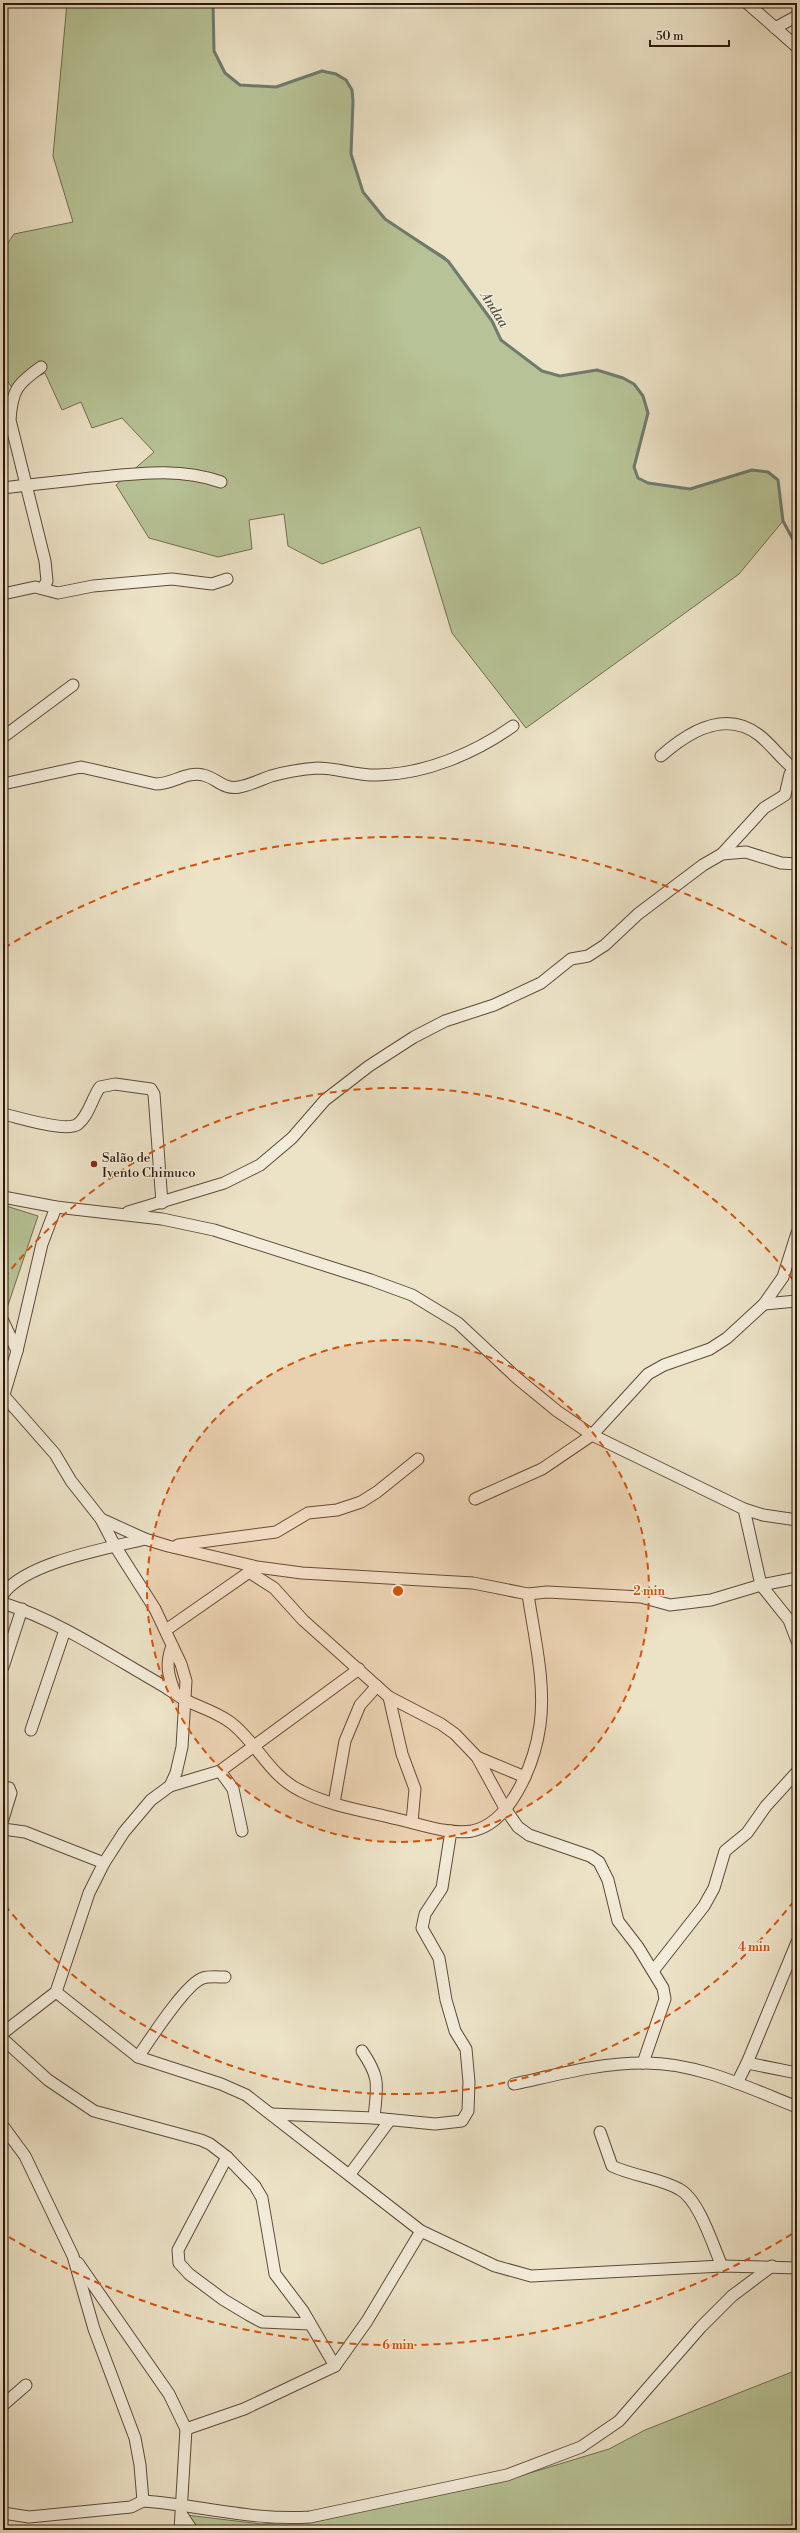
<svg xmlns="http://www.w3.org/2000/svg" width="800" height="2533" viewBox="0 0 800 2533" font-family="'Libre Bodoni',serif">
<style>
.green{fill:#b7c396;stroke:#726d50}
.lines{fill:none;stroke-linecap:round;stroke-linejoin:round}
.stream{stroke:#6e7b70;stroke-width:3}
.minor-casing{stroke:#5d4a3a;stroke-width:13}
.minor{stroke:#f3ecda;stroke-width:11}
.ring{fill:none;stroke:#d5520c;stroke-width:2;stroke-dasharray:7 5}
.poi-dot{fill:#8f2418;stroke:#f3ecda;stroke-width:1.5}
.labels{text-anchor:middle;stroke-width:3;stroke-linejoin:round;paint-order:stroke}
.poi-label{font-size:13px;fill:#2d170b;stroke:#f3ecda;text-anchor:start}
.water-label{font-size:14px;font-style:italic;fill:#535146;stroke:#f3ecda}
.centre{fill:#d5520c;stroke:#f3ecda;stroke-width:2}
.ring-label{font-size:12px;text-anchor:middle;font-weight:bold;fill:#d5520c;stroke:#f3ecda;stroke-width:3;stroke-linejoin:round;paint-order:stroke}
</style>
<rect width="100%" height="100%" fill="#ece2c6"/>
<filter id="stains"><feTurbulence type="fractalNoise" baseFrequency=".005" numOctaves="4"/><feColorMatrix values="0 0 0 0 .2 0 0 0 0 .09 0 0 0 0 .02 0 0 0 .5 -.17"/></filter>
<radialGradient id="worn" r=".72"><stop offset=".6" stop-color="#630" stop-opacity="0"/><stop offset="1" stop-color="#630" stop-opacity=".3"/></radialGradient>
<g class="green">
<path d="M67,3H213L214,51L225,73L240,85L276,87L322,71L336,74L346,80L352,90L353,101L351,154L363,192L385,219L445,257L492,321L501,340L542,371L560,376L597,370L623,378L634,384L643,396L648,413L634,467L638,478L648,483L690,489L752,470L768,472L778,480L783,521L739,574L526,728L452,633L420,527L322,564L288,546L284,514L249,520L252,549L218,557L149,538L116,485L154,452L122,418L92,428L81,402L62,410L45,373L12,388L3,374V250L14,234L73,222L53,156Z"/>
<path d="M3,1205L38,1216L3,1320Z"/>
<path d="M797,2370V2530H185L186,2515L261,2524L315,2521L500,2482L609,2449L645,2430Z"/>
</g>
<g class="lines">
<path class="stream" d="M213,3L214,51L225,73L240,85L276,87L322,71L336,74L346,80L352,90L353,101L351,154L363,192L385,219L448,261L492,321L501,340L542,371L560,376L597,370L623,378L634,384L643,396L648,413L634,467L638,478L648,483L690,489L752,470L768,472L778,480L783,521L797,547"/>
<defs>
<g id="minor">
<path d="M747,3L797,47"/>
<path d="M775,28L797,16"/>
<path d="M41,367C17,384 12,390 10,420L45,561L47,581L43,588"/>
<path d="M3,488C32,484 62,482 91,478C135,474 178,467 221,482"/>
<path d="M3,594L35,587L58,593L93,586L172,579L212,584L227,579"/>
<path d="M3,737L73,685"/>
<path d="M661,756C688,732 725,709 759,735C772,745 781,759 794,769"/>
<path d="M3,784L81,767L156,784C172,784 188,771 203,775C217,778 223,790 239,787C250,785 260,780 271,776C285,772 303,769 318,768C338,768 358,776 378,775C426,774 475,753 513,726"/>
<path d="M722,854L764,808L785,795L790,774L797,769"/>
<path d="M3,1114C18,1117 66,1133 78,1124C89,1115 92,1098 100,1087L115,1084L151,1089L154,1094L162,1203"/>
<path d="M3,1197L56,1207L162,1219L214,1230L371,1280L412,1295L458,1323L518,1379L557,1411L592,1435L744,1509L761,1585L789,1620L797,1641"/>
<path d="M128,1212L224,1183L260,1165L292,1138L325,1100L369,1066L414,1037L445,1021L494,1005L541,983L571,959L588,956L605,945L638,914L703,865L722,854L746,852L781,863L797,864"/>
<path d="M764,1304L797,1301"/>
<path d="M3,1321L17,1351"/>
<path d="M4,1396L55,1454L71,1481L101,1519L145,1539L168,1546L257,1567L302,1573L473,1583L528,1594L547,1592L641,1597L670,1605L711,1600L761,1585L797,1578"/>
<path d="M3,1398L17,1351L42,1244L56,1207"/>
<path d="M475,1499L542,1469L592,1435L648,1374L664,1365L710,1349L727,1338L764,1304L783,1277L797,1233"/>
<path d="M744,1509L763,1515L797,1520"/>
<path d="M178,1545L276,1532L308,1513L337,1510L361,1502L377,1492L418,1459"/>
<path d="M249,1572L274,1588L303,1620L389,1697L441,1724L455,1734L477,1757L506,1810L518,1827L529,1835L590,1856L599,1862L608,1880L618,1921L638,1947L663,1988L665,1999L643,2063"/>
<path d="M3,1594C27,1562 106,1549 145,1539"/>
<path d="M3,1603C59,1621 109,1655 160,1684C169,1689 177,1696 187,1701C202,1708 216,1712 230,1722C257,1742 269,1776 301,1791C330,1806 366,1811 397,1819C420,1824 449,1835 472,1831C512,1823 535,1761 540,1725C546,1683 534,1636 528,1594"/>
<path d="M166,1630L255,1568"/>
<path d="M172,1646C165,1664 168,1675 175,1693"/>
<path d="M3,1667L22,1609"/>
<path d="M389,1697L402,1754L415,1789L412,1822"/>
<path d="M31,1730L65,1630"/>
<path d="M477,1757L525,1777"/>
<path d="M220,1771L233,1789L242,1831"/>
<path d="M170,1786L220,1771L359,1669"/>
<path d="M3,1787L9,1788L11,1793L3,1819"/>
<path d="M334,1803L345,1741L360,1705L377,1686"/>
<path d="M3,1829L25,1832L104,1863"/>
<path d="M653,1971L704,1906L714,1888L725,1851L747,1833L766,1806L797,1772"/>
<path d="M56,1992L138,2057L221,2084L246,2095L421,2231L495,2266L531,2276L722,2266L797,2268"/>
<path d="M3,2033L56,1992L89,1893L104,1863L124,1832L151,1800L170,1786L176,1773L182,1747L186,1681L181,1664L155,1609L115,1546L101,1519"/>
<path d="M3,2039L48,2080L94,2111L201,2140L210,2144L227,2157L255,2186L262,2198L275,2274L303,2311L335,2366"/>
<path d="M138,2057C149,2041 186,1983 203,1978C209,1976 218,1977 225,1977"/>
<path d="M747,2063L797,1942"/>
<path d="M737,2083L747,2063L797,2073"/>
<path d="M514,2084C556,2075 599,2063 643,2063C696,2062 749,2088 797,2107"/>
<path d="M271,2114L374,2118C377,2085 381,2079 362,2051"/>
<path d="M374,2118L435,2124L462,2121L468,2111L469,2082L466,2049L455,2031L446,2000L439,1958L422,1928L425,1914L442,1888L451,1831"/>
<path d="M3,2126L25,2156L73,2256L94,2329L135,2438L140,2465L143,2501L131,2507L29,2517L3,2513"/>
<path d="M600,2132L612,2166C633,2176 659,2178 679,2189C699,2199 713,2246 722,2266"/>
<path d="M227,2157L178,2250L179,2263L189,2274L224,2300L249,2315L262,2322L310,2324"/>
<path d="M350,2174L390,2120"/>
<path d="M78,2263L169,2394L186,2429L180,2530"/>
<path d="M3,2405L26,2385"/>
<path d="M186,2429L244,2409L335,2366L367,2321L421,2231"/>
<path d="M143,2501C200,2505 253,2521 310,2517L507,2475L581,2447L619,2421L701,2327L732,2296L772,2266"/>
<path d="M182,2515L192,2530"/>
</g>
</defs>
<use href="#minor" class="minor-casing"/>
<use href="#minor" class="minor"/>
</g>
<circle cx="398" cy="1591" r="251" fill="#d5520c" fill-opacity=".12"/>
<g class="ring">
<circle cx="398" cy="1591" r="251"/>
<path d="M794 1901A503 503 0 0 1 4 1904M4 1278A503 503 0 0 1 794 1281"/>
<path d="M792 2234A754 754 0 0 1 4 2234M4 948A754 754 0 0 1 792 948"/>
</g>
<circle class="poi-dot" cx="94" cy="1164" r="4"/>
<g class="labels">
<g class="poi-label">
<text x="102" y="1162">Salão de<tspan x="102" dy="15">Ivento Chimuco</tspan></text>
</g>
<g class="water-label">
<text transform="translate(495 309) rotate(58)" y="5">Andaa</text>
</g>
</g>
<circle cx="398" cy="1591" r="6" class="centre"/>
<g class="ring-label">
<text x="649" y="1595">2 min</text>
<text x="754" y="1951">4 min</text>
<text x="398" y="2349">6 min</text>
</g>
<rect width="800" height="2533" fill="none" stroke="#ece2c6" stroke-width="16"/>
<rect x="4" y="4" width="792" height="2525" fill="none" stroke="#2d170b" stroke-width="2"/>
<rect x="8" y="8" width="784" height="2517" fill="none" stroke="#2d170b"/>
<path d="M650 40v6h79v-6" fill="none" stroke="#2d170b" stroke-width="2"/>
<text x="656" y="40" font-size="12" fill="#2d170b" stroke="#f3ecda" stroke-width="3" paint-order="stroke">50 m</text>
<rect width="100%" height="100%" filter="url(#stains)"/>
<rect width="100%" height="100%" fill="url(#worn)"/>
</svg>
